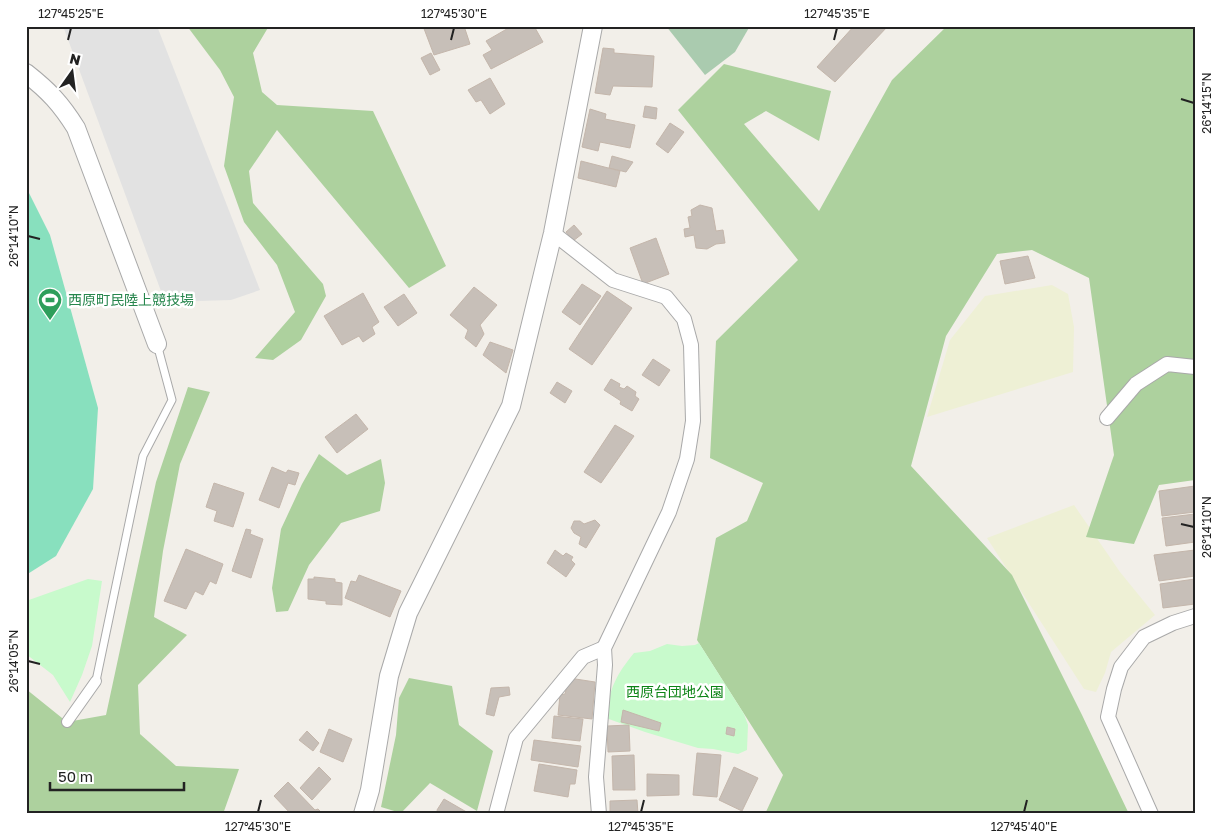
<svg xmlns="http://www.w3.org/2000/svg" width="1221" height="840" viewBox="0 0 1221 840" font-family="'Golos Text','Noto Sans JP',sans-serif">
<style>
.farmland{fill:#eef0d5}
.forest{fill:#add19e}
.cemetery{fill:#aacbaf}
.park{fill:#c8facc}
.pitch{fill:#88e0be}
.parking{fill:#e2e2e2}
.building{fill:#c7bfb8;stroke:#c4b6ab}
.lines{fill:none;stroke-linecap:round;stroke-linejoin:round}
.service-casing{stroke:#a9a9a9;stroke-width:9}
.pedestrian-casing{stroke:#a9a9a9;stroke-width:12}
.minor-casing{stroke:#a9a9a9;stroke-width:16}
.tertiary-casing{stroke:#a9a9a9;stroke-width:20}
.service{stroke:#fff;stroke-width:7}
.pedestrian{stroke:#fff;stroke-width:10}
.minor{stroke:#fff;stroke-width:14}
.tertiary{stroke:#fff;stroke-width:18}
.ticks{fill:none;stroke:#222;stroke-width:2}
.labels{text-anchor:middle;stroke-width:5;stroke-linejoin:round;paint-order:stroke}
.leisure-label{font-size:14px;fill:#27864d;stroke:#fff;text-anchor:start}
.park-label{font-size:14px;fill:#0c8416;stroke:#fff}
.neatline{fill:none;stroke:#222;stroke-width:2}
.ticks-label{font-size:12px;text-anchor:middle;fill:#222}
</style>
<rect width="100%" height="100%" fill="#f2efe9"/>
<g class="farmland">
<path d="M1052,285L1068,294L1074,327L1073,372L927,417L950,340L985,296Z"/>
<path d="M1074,505L1120,572L1155,615L1111,652L1105,673L1096,692L1084,689L987,538Z"/>
</g>
<g class="forest">
<path d="M187,26H269L253,53L262,92L277,105L373,111L446,266L409,288L277,130L249,171L253,203L323,284L326,296L301,340L273,360L255,358L295,312L277,265L244,222L224,166L234,97L220,70Z"/>
<path d="M947,26H1195V480L1159,485L1134,544L1086,537L1114,455L1089,278L1032,250L997,254L946,336L911,466L1012,575L1082,715L1129,814H765L783,775L697,640L716,538L747,521L763,483L710,458L716,341L798,260L678,110L724,64L831,91L819,141L766,111L744,124L819,211L892,80Z"/>
<path d="M188,387L210,392L180,464L163,551L154,617L187,635L138,685L140,734L176,766L239,769L223,814H26V689L67,722L106,715L156,482Z"/>
<path d="M319,454L347,475L381,459L385,483L380,511L341,523L309,565L288,611L276,612L272,588L281,529L302,484Z"/>
<path d="M409,678L452,686L459,725L493,751L477,811L430,783L401,813L381,807L396,735L399,698Z"/>
</g>
<path class="cemetery" d="M666,26H750L735,52L705,75Z"/>
<g class="park">
<path d="M88,579L102,581L92,646L82,675L70,702L53,675L26,654V601Z"/>
<path d="M699,643L744,714L748,725L747,750L738,754L713,749L698,748L645,732L606,718C609,689 616,675 634,653L650,651L667,644L682,646L695,645Z"/>
</g>
<path class="pitch" d="M26,187L50,235L98,408L93,489L56,556L26,575Z"/>
<path class="parking" d="M63,26H157L260,290L231,300L165,302Z"/>
<g class="building">
<path d="M423,26H464L470,44L434,55Z"/>
<path d="M512,26H534L543,42L491,69L483,55L492,50L486,41Z"/>
<path d="M854,26H888L835,82L817,67Z"/>
<path d="M603,48L614,49V53L654,56L652,87L613,86L610,95L595,93Z"/>
<path d="M431,53L440,70L430,75L421,58Z"/>
<path d="M490,78L505,104L490,114L481,100L476,102L468,90Z"/>
<path d="M645,106L657,108L656,119L643,117Z"/>
<path d="M590,109L606,114L605,119L635,125L630,148L600,142L598,151L582,147Z"/>
<path d="M670,123L684,132L668,153L656,144Z"/>
<path d="M612,156L633,162L626,172L609,168Z"/>
<path d="M581,161L620,171L616,187L578,178Z"/>
<path d="M700,205L712,208L716,231L723,230L725,243L716,244L707,249L696,248L694,235L685,237L684,229L690,228L688,217L692,216L691,210Z"/>
<path d="M574,225L582,234L573,241L566,232Z"/>
<path d="M656,238L669,274L643,284L630,248Z"/>
<path d="M1028,256L1035,278L1005,284L1000,261Z"/>
<path d="M582,284L601,296L580,325L562,312Z"/>
<path d="M474,287L497,305L480,325L484,334L476,347L465,338L468,330L450,315Z"/>
<path d="M607,291L632,308L592,365L569,349Z"/>
<path d="M363,293L379,322L372,327L375,334L363,342L359,336L342,345L324,316Z"/>
<path d="M404,294L417,313L398,326L384,307Z"/>
<path d="M490,342L513,350L506,373L483,355Z"/>
<path d="M653,359L670,370L659,386L642,375Z"/>
<path d="M611,379L620,384L619,387L624,389L627,386L636,392L635,396L639,399L632,411L620,404L621,401L604,390Z"/>
<path d="M557,382L572,391L565,403L550,393Z"/>
<path d="M356,414L368,429L337,453L325,437Z"/>
<path d="M615,425L634,436L601,483L584,472Z"/>
<path d="M272,467L286,473L288,470L299,473L295,485L288,483L279,508L259,500Z"/>
<path d="M214,483L244,493L233,527L214,521L217,511L206,507Z"/>
<path d="M1195,486V512L1162,516L1159,491Z"/>
<path d="M1195,514V542L1166,546L1162,518Z"/>
<path d="M595,520L600,525L586,548L579,544L581,537L574,533L571,528L574,521H580L584,524Z"/>
<path d="M246,529L251,530L250,534L263,539L251,578L232,571Z"/>
<path d="M186,549L223,564L216,584L210,581L203,595L195,591L186,609L164,601Z"/>
<path d="M555,550L563,556L566,553L573,557L571,560L575,564L566,577L547,563Z"/>
<path d="M1195,550V576L1159,581L1154,555Z"/>
<path d="M359,575L401,591L390,617L345,598L351,581L356,582Z"/>
<path d="M314,577L335,579V582L342,583V605L326,604V601L308,599V579H314Z"/>
<path d="M1195,579V604L1163,608L1160,584Z"/>
<path d="M569,678L595,682L592,719L558,715L560,695L565,694Z"/>
<path d="M509,687L510,695L499,697L494,716L486,714L491,688Z"/>
<path d="M623,710L661,723L659,731L621,722Z"/>
<path d="M554,716L583,719L580,741L552,738Z"/>
<path d="M629,725L630,751L608,752L607,726Z"/>
<path d="M727,727L735,729L734,736L726,734Z"/>
<path d="M329,729L352,739L343,762L320,752Z"/>
<path d="M307,731L319,743L313,751L299,740Z"/>
<path d="M534,740L581,746L578,767L531,760Z"/>
<path d="M697,753L721,755L717,797L693,795Z"/>
<path d="M634,755L635,790H613L612,756Z"/>
<path d="M539,764L577,770L575,784H570L568,797L534,791Z"/>
<path d="M319,767L331,779L312,800L300,788Z"/>
<path d="M734,767L758,778L742,811L719,800Z"/>
<path d="M647,774L679,775V795L647,796Z"/>
<path d="M288,782L315,810L318,809L323,814H291L274,796Z"/>
<path d="M444,799L470,814H438L437,810Z"/>
<path d="M637,800L638,814H610V801Z"/>
</g>
<g class="lines">
<defs>
<path id="service" d="M96,681L143,456L172,400L157,344"/>
<path id="pedestrian" d="M67,722L96,681"/>
<g id="minor">
<path d="M553,233L613,280L666,297L684,319L691,345L693,421L687,459L669,512L604,648L605,665L596,777L599,814"/>
<path d="M1107,418L1136,384L1167,364L1195,367"/>
<path d="M496,814L516,738L583,657L604,648"/>
<path d="M1151,814L1108,717L1114,689L1121,667L1144,637L1173,623L1195,616"/>
</g>
<g id="tertiary">
<path d="M26,73C49,91 61,104 76,128L157,344"/>
<path d="M363,814L370,790L389,676L408,613L511,406L553,233L593,26"/>
</g>
</defs>
<use href="#service" class="service-casing"/>
<use href="#pedestrian" class="pedestrian-casing"/>
<use href="#minor" class="minor-casing"/>
<use href="#tertiary" class="tertiary-casing"/>
<use href="#service" class="service"/>
<use href="#pedestrian" class="pedestrian"/>
<use href="#minor" class="minor"/>
<use href="#tertiary" class="tertiary"/>
</g>
<path class="ticks" d="M68,40L71,28M451,40L454,28M834,40L837,28M1181,99L1194,103M28,236L40,239M1181,524L1194,527M28,661L40,664M258,812L261,800M641,812L644,800M1024,812L1027,800"/>
<defs>
<symbol id="stadium-pin" viewBox="-11 -11 22 30"><path d="M0 17L-7.5 6A9.5 9.5 0 1 1 7.5 6Z" fill="#2e9e5b" stroke="#fff"/><path d="M0-5a6.5 5 0 1 0 0 10a6.5 5 0 1 0 0-10ZM-3.5-1.8h7v3.6h-7Z" fill="#fff"/></symbol>
</defs>
<g fill-rule="evenodd">
<use href="#stadium-pin" x="36" y="286" width="28" height="38"/>
</g>
<g class="labels">
<g class="leisure-label">
<text x="68" y="305">西原町民陸上競技場</text>
</g>
<g class="park-label">
<text x="675" y="697">西原台団地公園</text>
</g>
</g>
<rect width="1221" height="840" fill="none" stroke="#ffffff" stroke-width="55"/>
<g transform="translate(72 72) rotate(14)" stroke="#ffffff" stroke-width="4" paint-order="stroke">
<path d="M0-4L9 19L0 12L-9 19Z" fill="#222222"/>
<text y="-8" font-size="14" font-weight="bold" text-anchor="middle" fill="#222222">N</text>
</g>
<path d="M50 782v8h134v-8" fill="none" stroke="#222222" stroke-width="2.5"/>
<text x="58" y="782" font-size="15" fill="#222222" stroke="#ffffff" stroke-width="4" paint-order="stroke">50 m</text>
<rect x="28" y="28" width="1166" height="784" class="neatline"/>
<g class="ticks-label">
<text x="71" y="18">127°45'25"E</text>
<text x="454" y="18">127°45'30"E</text>
<text x="837" y="18">127°45'35"E</text>
<text transform="translate(1207 103) rotate(-90)" y="4">26°14'15"N</text>
<text transform="translate(14 236) rotate(-90)" y="4">26°14'10"N</text>
<text transform="translate(1207 527) rotate(-90)" y="4">26°14'10"N</text>
<text transform="translate(14 661) rotate(-90)" y="4">26°14'05"N</text>
<text x="258" y="831">127°45'30"E</text>
<text x="641" y="831">127°45'35"E</text>
<text x="1024" y="831">127°45'40"E</text>
</g>
</svg>
